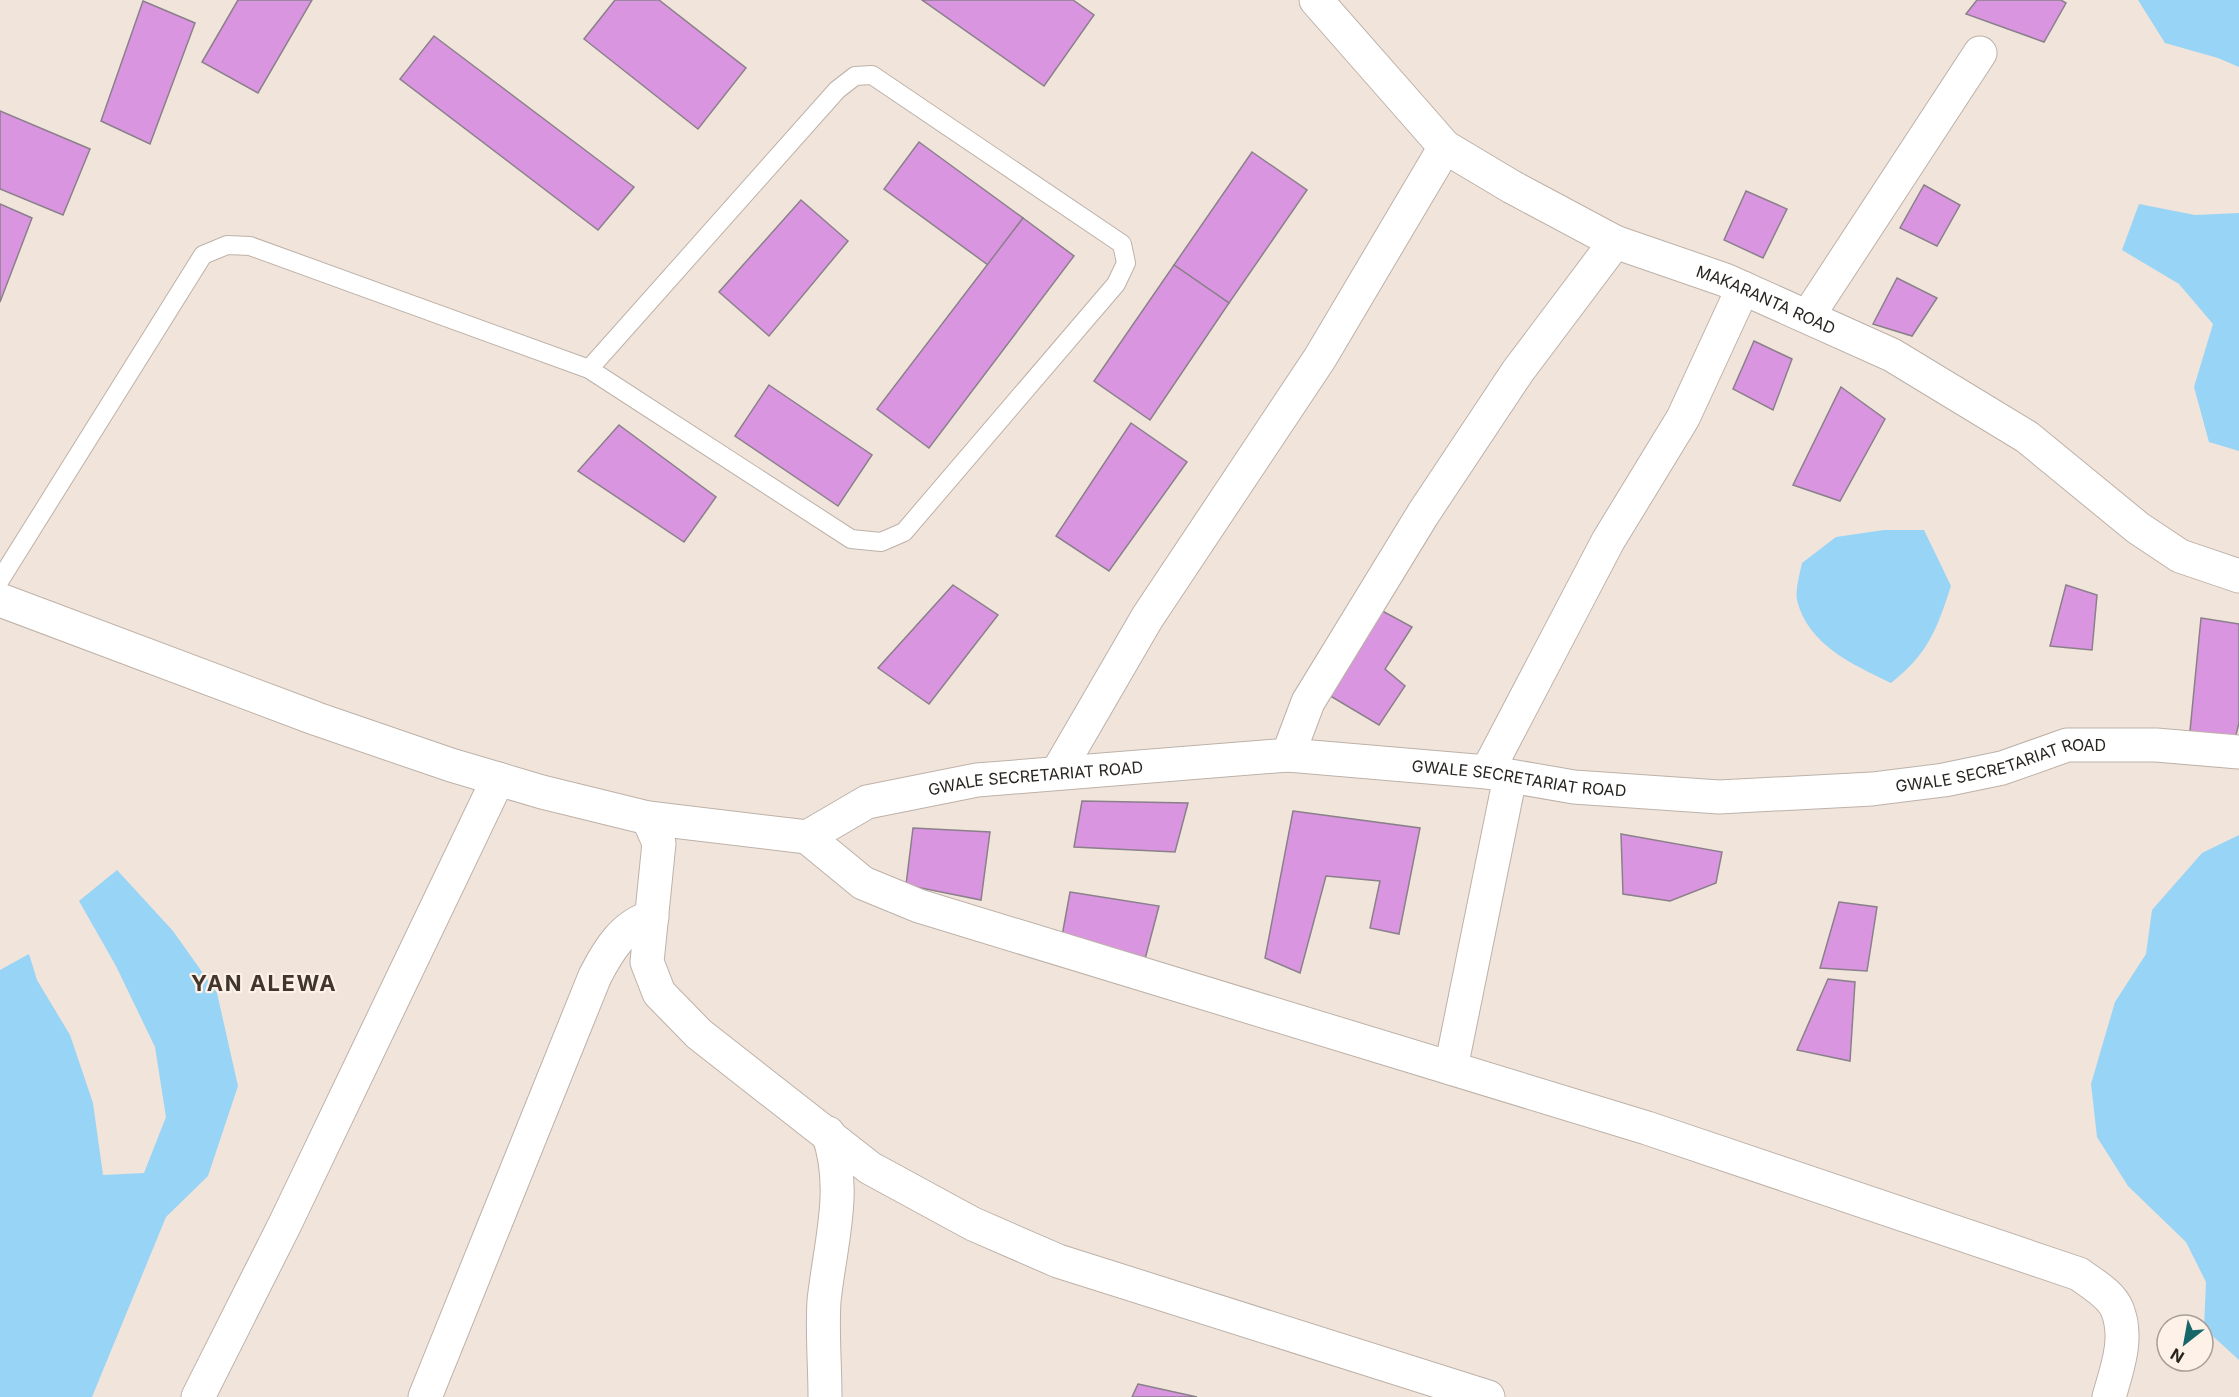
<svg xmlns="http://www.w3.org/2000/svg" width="2239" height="1397" viewBox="0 0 2239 1397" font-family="Inter,sans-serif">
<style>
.water{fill:#98d4f6}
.building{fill:#da95e1;stroke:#8a808a;stroke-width:1.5}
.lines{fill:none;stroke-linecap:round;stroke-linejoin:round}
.service-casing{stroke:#bdb1a8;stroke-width:20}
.minor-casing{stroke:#bdb1a8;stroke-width:35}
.service{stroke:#fff;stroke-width:18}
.minor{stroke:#fff;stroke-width:33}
.labels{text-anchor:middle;stroke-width:4.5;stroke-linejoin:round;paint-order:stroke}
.street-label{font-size:16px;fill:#282420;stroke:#fef1e8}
.district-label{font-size:22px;font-weight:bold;letter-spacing:1.5px;fill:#40362e;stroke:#fef1e8}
</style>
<rect width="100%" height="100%" fill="#f1e4db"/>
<g class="water">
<path d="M2138,0H2239V67L2218,58L2165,43Z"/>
<path d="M2139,204L2195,215L2239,213V451L2209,442L2194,387L2213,324L2179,284L2122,250Z"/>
<path d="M1884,530H1924L1951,586C1937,629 1928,654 1891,683C1852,664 1808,645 1797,600C1795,590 1800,573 1802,563L1836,537Z"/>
<path d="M2239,835V1360L2204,1328L2206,1282L2186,1242L2128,1186L2097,1137L2091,1084L2115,1002L2146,954L2152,910L2202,853Z"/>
<path d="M117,870L173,931L217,993L238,1086L208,1176L166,1217L92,1397H0V970L29,954L37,980L70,1035L93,1103L103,1175L144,1173L166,1117L155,1047L116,966L79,901Z"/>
</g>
<g class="building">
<path d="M238,0H312L258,93L202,62Z"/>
<path d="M615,0H659L746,68L698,129L584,39Z"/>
<path d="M922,0H1073L1094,15L1044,86Z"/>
<path d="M1977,0H2061L2066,3L2044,42L1966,14Z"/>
<path d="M143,1L195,23L150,144L101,121Z"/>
<path d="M434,36L634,187L598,230L400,79Z"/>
<path d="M0,111L90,149L63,215L0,189Z"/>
<path d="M919,142L1023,218L988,265L884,189Z"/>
<path d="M1252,152L1307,190L1229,303L1174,265Z"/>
<path d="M1924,185L1960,205L1937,246L1900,228Z"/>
<path d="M1746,191L1787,209L1763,258L1724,240Z"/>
<path d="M801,200L848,241L769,336L719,292Z"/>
<path d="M0,204L32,218L0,302Z"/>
<path d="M1023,218L1074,256L929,448L877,409Z"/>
<path d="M1174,265L1229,303L1150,420L1094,381Z"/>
<path d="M1897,278L1937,298L1912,336L1873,324Z"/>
<path d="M1754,341L1792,359L1773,410L1733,389Z"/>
<path d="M769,385L872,455L838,506L735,436Z"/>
<path d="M1841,387L1885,419L1840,501L1793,485Z"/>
<path d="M1131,423L1187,462L1109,571L1056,536Z"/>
<path d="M619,425L716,497L684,542L578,471Z"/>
<path d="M953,585L998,615L929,704L878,668Z"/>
<path d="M2066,585L2097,595L2092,650L2050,646Z"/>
<path d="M1375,607L1412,627L1385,669L1405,686L1379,725L1322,691Z"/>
<path d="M2201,618L2239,624V723L2235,739L2190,731Z"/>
<path d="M1082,801L1188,803L1175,852L1074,847Z"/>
<path d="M1293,811L1420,828L1399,934L1370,928L1380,881L1326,876L1300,973L1265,958Z"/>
<path d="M913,828L990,832L981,900L906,885Z"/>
<path d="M1621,834L1722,852L1716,883L1670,901L1623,894Z"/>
<path d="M1070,892L1159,906L1145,959L1062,936Z"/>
<path d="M1839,902L1877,907L1867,971L1820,968Z"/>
<path d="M1828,979L1855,982L1850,1061L1797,1050Z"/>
<path d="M1138,1384L1197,1397H1132Z"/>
</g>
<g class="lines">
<defs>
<path id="service" d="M0,580L203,255L227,245L250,246L589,369L851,539L881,542L904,532L1116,284L1126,263L1122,244L872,75L855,76L837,90L589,369"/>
<g id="minor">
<path id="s1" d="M1316,0L1445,147L1512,187L1615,242L1725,280L1892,355L2027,437L2138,528L2180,556L2239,576"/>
<path d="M1808,316L1980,53"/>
<path d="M0,600L317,719L451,765L542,792L648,818L807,837L863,883L919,906L1647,1128L2079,1274C2091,1283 2111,1294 2117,1309C2129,1338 2117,1369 2109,1397"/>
<path d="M1288,755L1308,702L1423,514L1518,371L1615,242"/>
<path d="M1487,772L1608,541L1683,418L1743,288"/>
<path d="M1057,773L1147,618L1320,358L1445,147"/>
<path d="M648,818L659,843L647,962L659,993L699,1034L870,1168L973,1224L1058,1261L1488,1397"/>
<path id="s2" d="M807,837L867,802L977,780L1288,755L1487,772L1574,787L1719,797L1872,789L1944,780L2002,768L2067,745H2156L2239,752"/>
<path d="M1451,1068L1510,777"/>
<path d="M198,1397L285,1224L498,779"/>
<path d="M425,1397L595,976C608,951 623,925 652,917"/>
<path d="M825,1397C825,1365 822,1332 824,1301C830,1244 848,1189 828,1133"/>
</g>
</defs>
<use href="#service" class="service-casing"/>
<use href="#minor" class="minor-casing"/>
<use href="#service" class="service"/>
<use href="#minor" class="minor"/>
</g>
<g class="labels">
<g class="street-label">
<text dy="6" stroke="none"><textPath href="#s1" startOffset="552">MAKARANTA ROAD</textPath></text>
<text dy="6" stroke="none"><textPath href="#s2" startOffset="1212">GWALE SECRETARIAT ROAD</textPath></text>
<text dy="6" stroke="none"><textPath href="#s2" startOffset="726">GWALE SECRETARIAT ROAD</textPath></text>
<text dy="6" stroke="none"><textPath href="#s2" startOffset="240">GWALE SECRETARIAT ROAD</textPath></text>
</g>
<g class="district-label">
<text x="264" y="991">YAN ALEWA</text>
</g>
</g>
<g transform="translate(2185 1343) rotate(211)"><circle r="28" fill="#fef1e8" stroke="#a89f98" stroke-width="1.5"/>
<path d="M0-4.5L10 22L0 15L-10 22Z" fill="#176668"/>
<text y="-9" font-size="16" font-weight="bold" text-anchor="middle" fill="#282420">N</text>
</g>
</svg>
